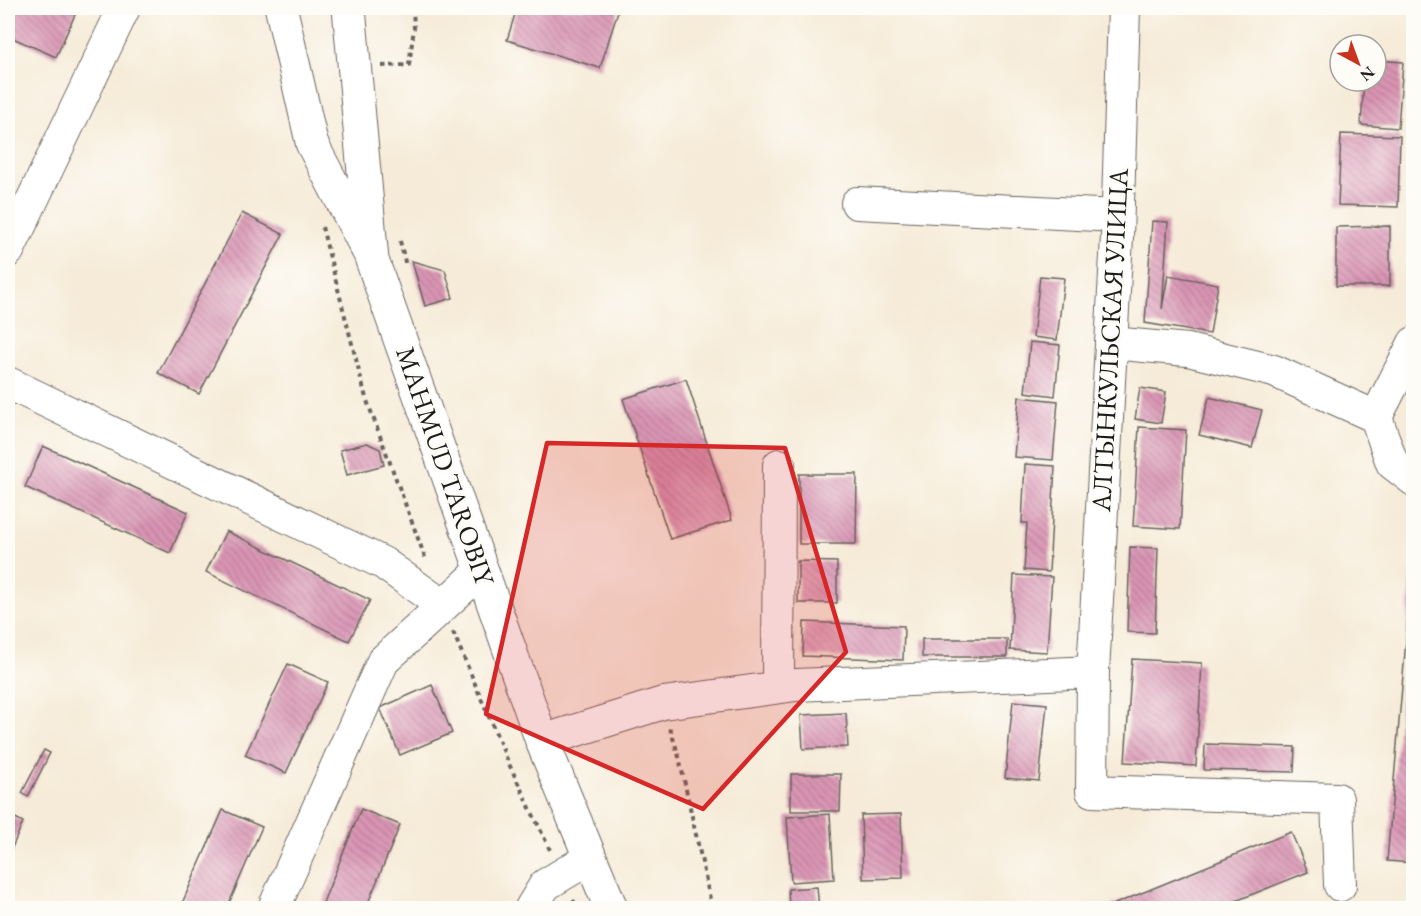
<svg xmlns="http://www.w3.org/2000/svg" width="1421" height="916" viewBox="0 0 1421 916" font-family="'EB Garamond',serif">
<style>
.building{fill:url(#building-back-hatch)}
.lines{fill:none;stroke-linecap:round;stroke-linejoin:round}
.minor-casing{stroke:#68645e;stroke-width:34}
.major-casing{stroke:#68645e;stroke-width:35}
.path{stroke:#68645e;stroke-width:4;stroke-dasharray:4.5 4.5;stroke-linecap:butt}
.minor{stroke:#fff;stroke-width:32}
.major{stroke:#fff;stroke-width:33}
.marked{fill:#d62828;fill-opacity:0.2;stroke:#d62828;stroke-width:4.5;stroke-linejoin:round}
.labels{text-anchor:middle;stroke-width:6;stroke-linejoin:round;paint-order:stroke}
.street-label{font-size:27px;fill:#1c1c1c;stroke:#fdfcf7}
</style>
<defs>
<pattern id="building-back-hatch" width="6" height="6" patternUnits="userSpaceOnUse" patternTransform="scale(1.5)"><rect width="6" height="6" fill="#da95b4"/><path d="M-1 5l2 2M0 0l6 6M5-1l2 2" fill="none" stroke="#b07992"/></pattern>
</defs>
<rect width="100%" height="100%" fill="#fdfcf7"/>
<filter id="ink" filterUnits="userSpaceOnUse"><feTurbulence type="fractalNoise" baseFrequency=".0167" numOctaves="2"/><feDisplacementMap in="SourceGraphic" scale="12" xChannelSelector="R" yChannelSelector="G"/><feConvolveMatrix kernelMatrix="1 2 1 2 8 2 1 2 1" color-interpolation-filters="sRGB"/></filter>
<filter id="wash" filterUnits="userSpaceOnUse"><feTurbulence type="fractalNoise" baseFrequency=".008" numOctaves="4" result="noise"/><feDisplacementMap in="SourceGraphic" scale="24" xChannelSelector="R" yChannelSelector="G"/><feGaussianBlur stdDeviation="1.35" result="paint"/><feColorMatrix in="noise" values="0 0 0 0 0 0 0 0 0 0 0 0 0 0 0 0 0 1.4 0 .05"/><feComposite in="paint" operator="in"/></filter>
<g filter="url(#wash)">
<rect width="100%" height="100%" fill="#f6ebd8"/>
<g id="blocks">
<g class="building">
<path d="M8,8H78L56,57L8,36Z"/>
<path d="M517,8H619L600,68L507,40Z"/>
<path d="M1376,60L1403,62L1398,128L1361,125L1364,81H1376Z"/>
<path d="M1341,134L1400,136L1398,207L1338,205Z"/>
<path d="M242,213L283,234L199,394L158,373Z"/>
<path d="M1152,221L1168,222L1162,309L1168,275L1218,284L1210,334L1145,323Z"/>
<path d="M1390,226V286H1336V227Z"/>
<path d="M412,261L445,270L453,298L425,306Z"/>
<path d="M1040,276L1064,278L1057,340L1033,337Z"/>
<path d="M1030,342L1060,345L1055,396L1025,392Z"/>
<path d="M686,379L732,520L670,539L623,399Z"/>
<path d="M1140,388L1166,392L1161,423L1135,419Z"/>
<path d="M1019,397L1058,401L1053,460L1014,457Z"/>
<path d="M1209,397L1262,410L1252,448L1199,435Z"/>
<path d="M1139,427L1186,430L1180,529L1133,526Z"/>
<path d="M367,443L380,449L384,465L347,475L340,450Z"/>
<path d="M43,446L188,512L170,553L25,487Z"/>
<path d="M1025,464L1055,466L1049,572L1024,570L1027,523H1022Z"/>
<path d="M799,474H857L856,544H799Z"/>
<path d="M226,531L370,600L349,641L206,572Z"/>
<path d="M1130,547L1158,548L1155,633L1127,632Z"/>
<path d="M798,561L837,562V603H798Z"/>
<path d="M1412,571H1414V863L1387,861Z"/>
<path d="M1014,575L1052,577L1047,652L1010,650Z"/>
<path d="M804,622L904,626L903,660L803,656Z"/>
<rect x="922" y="639" width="85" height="18"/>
<path d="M1132,659L1202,663L1196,766L1125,762Z"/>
<path d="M288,664L328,682L286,773L245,755Z"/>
<path d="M432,685L452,733L400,755L380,708Z"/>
<path d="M1013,701L1047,704L1039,781L1005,778Z"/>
<path d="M846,713L848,747L803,749L801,715Z"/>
<path d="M1205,744L1295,747L1294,772L1204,770Z"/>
<path d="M44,750L50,753L28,797L22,793Z"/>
<path d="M791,774H841L840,811H791Z"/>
<path d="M361,809L400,825L366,908H330L322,905Z"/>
<path d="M223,810L262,827L227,908H180Z"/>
<path d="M8,814L23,822L8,857Z"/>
<path d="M830,814L834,879L791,882L787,817Z"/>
<path d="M901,814L903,878L863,879L861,815Z"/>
<path d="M1291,832L1308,872L1218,908H1105Z"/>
<path d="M817,887L819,908H789L788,889Z"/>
</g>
</g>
</g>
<g filter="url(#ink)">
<use href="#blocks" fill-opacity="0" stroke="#68645e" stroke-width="1.5"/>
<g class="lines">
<defs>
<g id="minor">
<path d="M281,8L312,144L372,259"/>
<path d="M1124,8L1117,237L1093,672L1092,791L1337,799L1340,885"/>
<path d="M857,203L1117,216"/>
<path d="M8,251L124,8"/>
<path d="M1111,343L1188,350L1274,371L1376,417L1392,463L1414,480"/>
<path d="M8,383L383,563L442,605"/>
<path d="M1376,417L1414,343"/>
<path d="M778,687L779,465"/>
<path d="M542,741L663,703L796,685L1093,672"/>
<path d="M274,908L383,661L482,570"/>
<path d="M531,908L545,885L590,858"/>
</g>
<path id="major" d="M349,8L372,260L542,741L611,908"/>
</defs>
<use href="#minor" class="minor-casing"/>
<use href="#major" class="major-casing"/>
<g class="path">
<path d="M382,66L409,65L414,28L413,8"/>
<path d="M322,227L366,398L426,560"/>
<path d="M400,241L406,266"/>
<path d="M453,632L509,764L551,852"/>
<path d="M670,728L679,757L712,908"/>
<path d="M573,900L577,908"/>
</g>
<use href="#minor" class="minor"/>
<use href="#major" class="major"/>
</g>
</g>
<path class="marked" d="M547,443L785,448L846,652L703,809L486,714Z"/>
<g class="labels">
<g class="street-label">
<text transform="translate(1110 340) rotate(-87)" y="9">АЛТЫНКУЛЬСКАЯ УЛИЦА</text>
<text transform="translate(445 466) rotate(71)" y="9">MAHMUD TAROBIY</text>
</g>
</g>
<rect width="1421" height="916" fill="none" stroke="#fdfcf7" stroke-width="30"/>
<g transform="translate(1358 63) rotate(139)"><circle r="28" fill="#fdfcf7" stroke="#a3a29f" stroke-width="1.5"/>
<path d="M0-4.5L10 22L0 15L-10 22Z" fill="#c8321e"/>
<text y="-9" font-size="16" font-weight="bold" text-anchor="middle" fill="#1c1c1c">N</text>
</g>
</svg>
